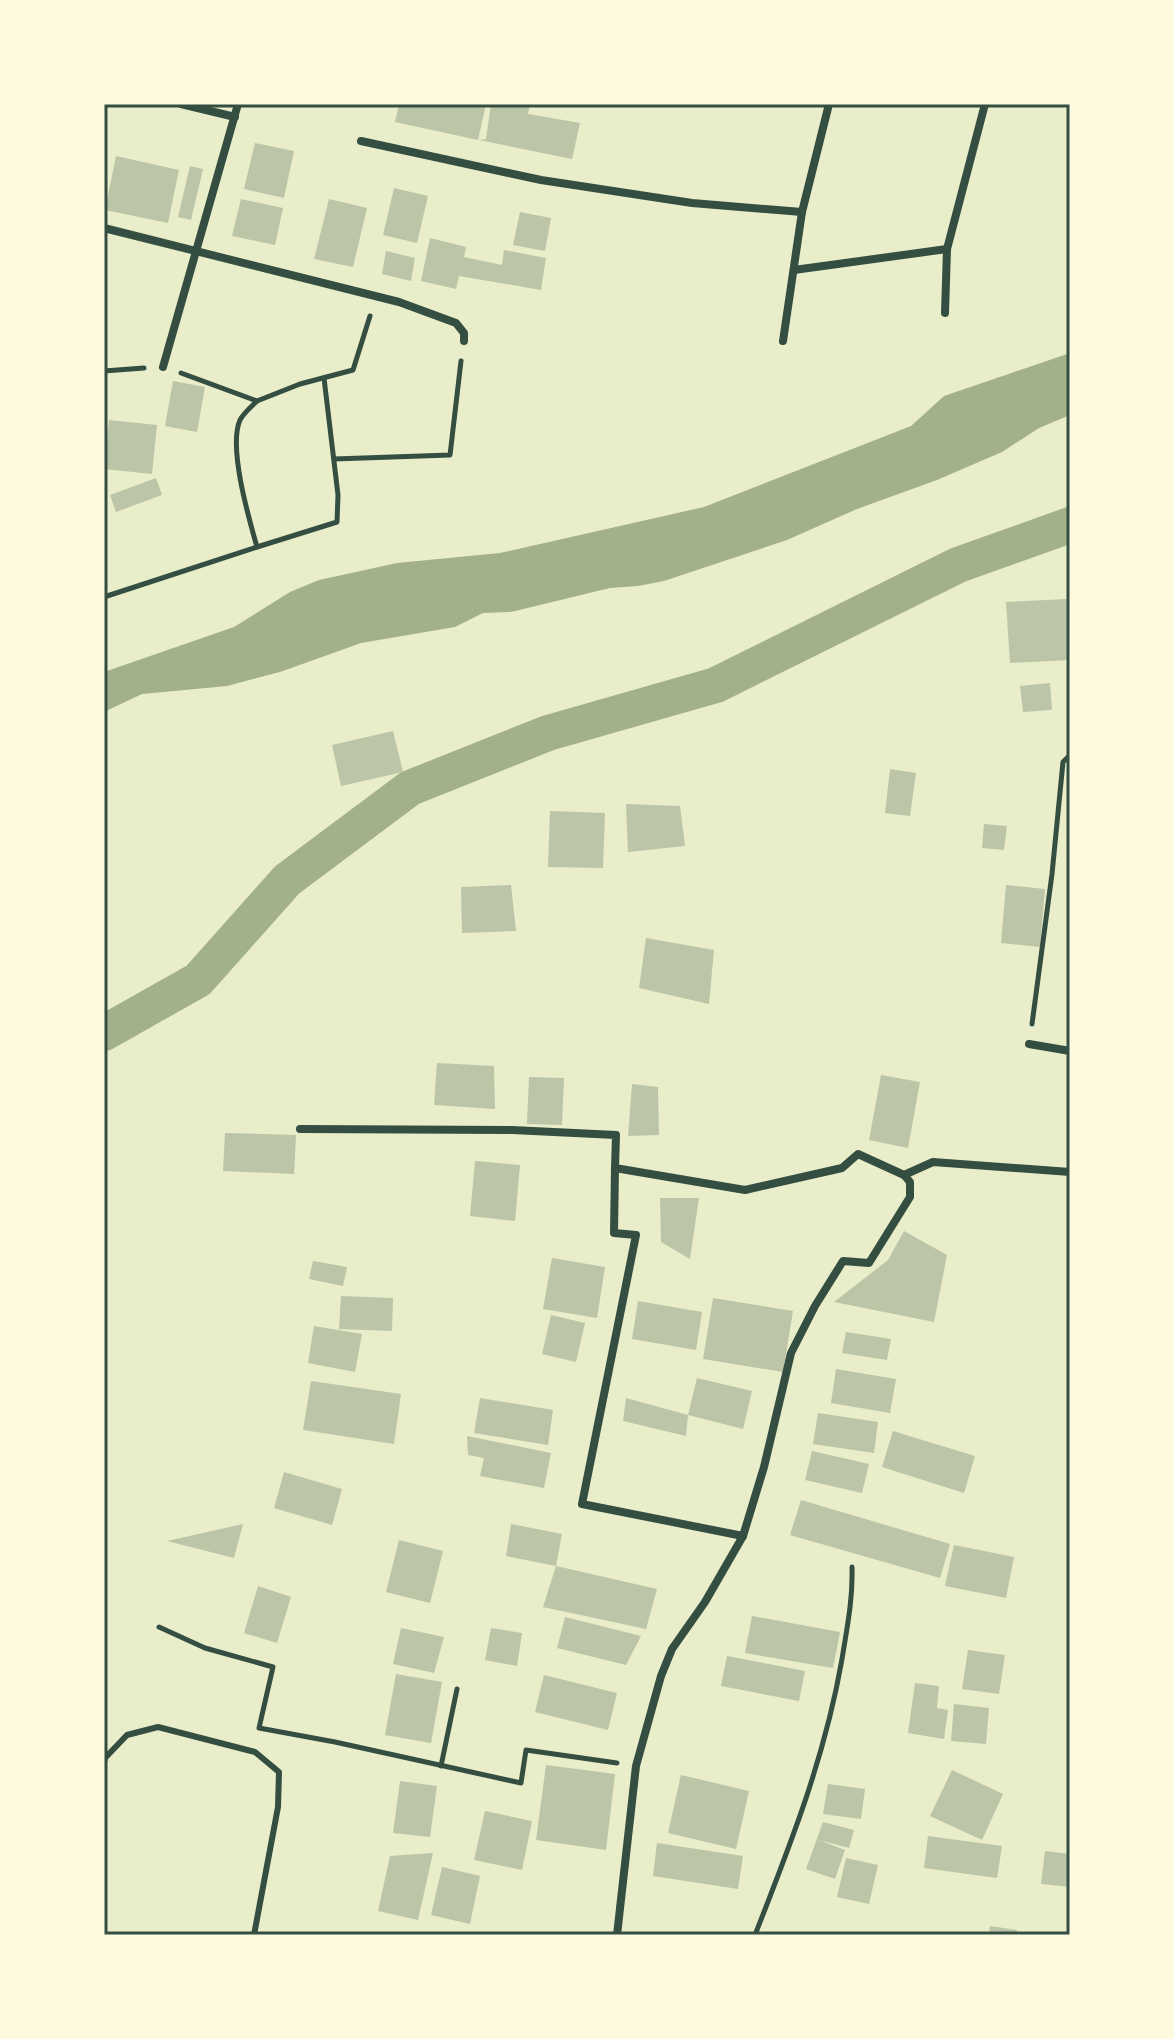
<svg xmlns="http://www.w3.org/2000/svg" width="1174" height="2039" viewBox="0 0 1174 2039" font-family="'IBM Plex Sans',sans-serif">
<style>
.water{fill:#a3b18a}
.lines{fill:none;stroke-linecap:round;stroke-linejoin:round}
.canal{stroke:#a3b18a;stroke-width:36}
.building{fill:#bcc5a7}
.path{stroke:#344e41;stroke-width:5}
.service{stroke:#344e41;stroke-width:6}
.minor{stroke:#344e41;stroke-width:8}
.neatline{fill:none;stroke:#344e41;stroke-width:3}
</style>
<rect width="100%" height="100%" fill="#e9edc9"/>
<path class="water" d="M1070,353V415L1039,428L1002,452L937,480L857,509L787,540L664,581L638,586L610,588L511,612L483,613L455,627L361,643L280,672L227,686L142,694L104,712V672L234,627L290,592L319,580L397,563L500,553L704,507L911,426L944,396Z"/>
<g class="lines">
<path class="canal" d="M104,1033L198,980L287,880L410,788L548,733L716,685L958,565L1070,525"/>
</g>
<g class="building">
<path d="M399,104H486L478,140L395,122Z"/>
<path d="M491,104H530L528,114L580,123L572,159L479,140L486,139Z"/>
<path d="M255,143L294,151L284,198L244,189Z"/>
<path d="M116,156L179,170L168,223L105,210Z"/>
<path d="M190,166L203,169L191,220L178,217Z"/>
<path d="M394,188L428,196L417,243L383,235Z"/>
<path d="M241,199L283,208L275,245L232,236Z"/>
<path d="M329,199L367,208L353,267L314,259Z"/>
<path d="M520,212L551,218L545,251L513,245Z"/>
<path d="M430,238L466,247L464,257L502,265L504,250L546,258L541,290L459,276L456,289L421,281Z"/>
<path d="M386,251L415,258L411,281L382,274Z"/>
<path d="M173,381L205,387L197,432L165,426Z"/>
<path d="M109,420L157,425L152,474L104,469Z"/>
<path d="M156,478L162,495L116,512L110,495Z"/>
<path d="M1067,599L1070,660L1010,663L1006,602Z"/>
<path d="M1050,683L1052,710L1023,712L1020,686Z"/>
<path d="M393,731L403,772L341,786L332,745Z"/>
<path d="M890,769L916,773L910,816L885,813Z"/>
<path d="M626,804L680,806L685,846L628,852Z"/>
<path d="M550,811L605,813L603,868L548,867Z"/>
<path d="M984,824L1007,826L1004,850L982,848Z"/>
<path d="M511,885L516,931L462,933L461,887Z"/>
<path d="M1006,885L1045,889L1040,947L1001,943Z"/>
<path d="M646,938L714,950L709,1004L639,988Z"/>
<path d="M437,1063L494,1066L495,1109L434,1105Z"/>
<path d="M881,1075L920,1082L908,1148L869,1140Z"/>
<path d="M529,1077L564,1078L562,1125L527,1124Z"/>
<path d="M632,1084L658,1087L659,1135L628,1136Z"/>
<path d="M225,1133L296,1135L294,1174L223,1171Z"/>
<path d="M475,1161L520,1165L515,1221L470,1216Z"/>
<path d="M660,1198H699L690,1259L661,1242Z"/>
<path d="M904,1231L947,1255L934,1322L834,1302L888,1260Z"/>
<path d="M552,1258L605,1267L597,1318L543,1309Z"/>
<path d="M313,1261L347,1267L343,1286L309,1279Z"/>
<path d="M341,1296L393,1298L392,1331L339,1329Z"/>
<path d="M713,1298L793,1311L783,1372L703,1359Z"/>
<path d="M638,1301L702,1312L696,1350L632,1339Z"/>
<path d="M551,1315L585,1323L576,1362L542,1354Z"/>
<path d="M314,1326L362,1334L355,1372L308,1363Z"/>
<path d="M846,1332L891,1339L887,1360L842,1353Z"/>
<path d="M836,1369L896,1379L890,1413L831,1403Z"/>
<path d="M697,1378L752,1391L743,1429L688,1415Z"/>
<path d="M311,1381L401,1394L394,1444L303,1430Z"/>
<path d="M480,1398L553,1410L548,1445L474,1433Z"/>
<path d="M626,1398L688,1415L686,1436L623,1421Z"/>
<path d="M818,1413L878,1422L874,1453L813,1444Z"/>
<path d="M893,1431L975,1456L964,1493L882,1467Z"/>
<path d="M467,1436L551,1453L544,1488L480,1476L484,1458L468,1455Z"/>
<path d="M812,1451L869,1464L862,1493L805,1480Z"/>
<path d="M284,1472L342,1489L332,1525L274,1508Z"/>
<path d="M801,1500L950,1544L940,1578L790,1535Z"/>
<path d="M243,1524L234,1558L167,1541Z"/>
<path d="M511,1524L562,1534L556,1566L506,1556Z"/>
<path d="M399,1540L443,1551L430,1603L386,1592Z"/>
<path d="M954,1545L1014,1557L1006,1598L945,1586Z"/>
<path d="M556,1566L657,1589L646,1629L543,1607Z"/>
<path d="M258,1586L291,1597L277,1643L244,1633Z"/>
<path d="M752,1616L840,1632L833,1668L745,1653Z"/>
<path d="M565,1617L641,1636L626,1665L557,1648Z"/>
<path d="M401,1628L444,1637L434,1673L393,1664Z"/>
<path d="M491,1628L522,1633L517,1666L485,1660Z"/>
<path d="M968,1650L1005,1655L999,1694L962,1689Z"/>
<path d="M727,1656L805,1671L799,1701L721,1686Z"/>
<path d="M396,1674L442,1682L431,1743L385,1735Z"/>
<path d="M544,1675L617,1693L608,1730L535,1712Z"/>
<path d="M915,1683L939,1686L937,1708L948,1710L944,1739L908,1733Z"/>
<path d="M954,1704L989,1708L986,1744L951,1741Z"/>
<path d="M546,1765L615,1774L606,1850L536,1840Z"/>
<path d="M952,1770L1003,1794L982,1840L930,1816Z"/>
<path d="M681,1775L749,1791L736,1849L668,1833Z"/>
<path d="M400,1781L437,1786L430,1837L393,1833Z"/>
<path d="M828,1784L865,1789L861,1819L823,1814Z"/>
<path d="M485,1811L532,1821L522,1870L474,1860Z"/>
<path d="M823,1822L854,1830L849,1848L819,1840L845,1850L835,1879L806,1869Z"/>
<path d="M928,1836L1002,1846L997,1878L924,1868Z"/>
<path d="M657,1843L743,1856L738,1889L653,1876Z"/>
<path d="M1045,1851L1070,1854V1887L1041,1884Z"/>
<path d="M433,1853L418,1920L378,1911L390,1856Z"/>
<path d="M846,1858L878,1865L869,1904L837,1897Z"/>
<path d="M442,1867L480,1876L470,1924L431,1915Z"/>
<path d="M990,1926L1017,1930L1016,1935H989Z"/>
</g>
<g class="lines">
<g class="path">
<path d="M104,371L144,368"/>
<path d="M181,373L257,401L300,384L353,370L370,316"/>
<path d="M334,459L450,455L461,361"/>
<path d="M257,547L337,522L338,495L324,378"/>
<path d="M104,597L257,547C249,519 228,447 240,420C243,414 252,406 257,401"/>
<path d="M1032,1024L1052,874L1063,762L1070,755"/>
<path d="M159,1627L205,1648L273,1667L259,1728L335,1742L521,1783L526,1750L617,1763"/>
<path d="M441,1766L457,1689"/>
<path d="M755,1935C791,1843 825,1757 842,1659C847,1628 853,1599 852,1567"/>
</g>
<path class="service" d="M104,1762L105,1758L127,1735L158,1727L255,1752L279,1772L278,1807L254,1935"/>
<g class="minor">
<path d="M181,104L235,117"/>
<path d="M361,141L541,180L692,203L802,212"/>
<path d="M104,228L399,302L456,323L464,333V341"/>
<path d="M794,270L947,249"/>
<path d="M945,313L947,249L985,104"/>
<path d="M783,341L802,212L829,104"/>
<path d="M163,367L238,104"/>
<path d="M1029,1044L1070,1051"/>
<path d="M300,1129L512,1130L616,1135L615,1168L745,1190L842,1168L858,1154L904,1175"/>
<path d="M615,1168L614,1233L636,1235L582,1504L743,1536"/>
<path d="M617,1935L636,1766L661,1676L672,1649L705,1602L743,1536L764,1467L791,1353L815,1306L843,1261L869,1263L910,1197V1182L904,1175L933,1162L1070,1172"/>
</g>
</g>
<rect width="1174" height="2039" fill="none" stroke="#fefae0" stroke-width="212"/>
<rect x="106" y="106" width="962" height="1827" class="neatline"/>
</svg>
